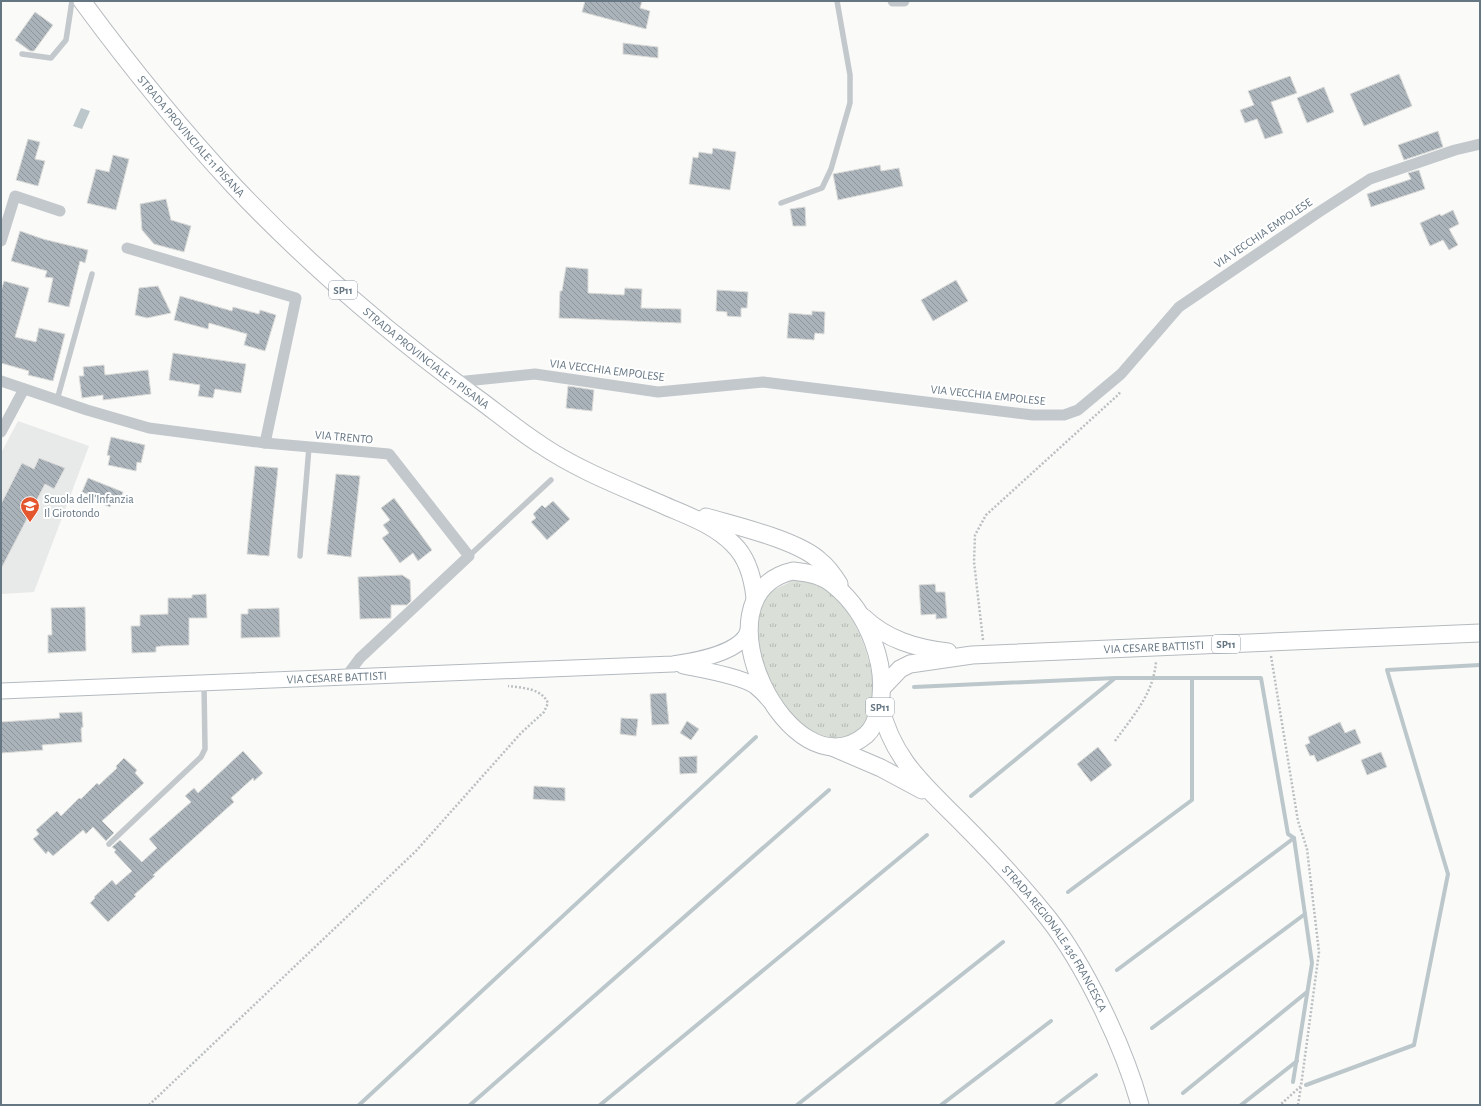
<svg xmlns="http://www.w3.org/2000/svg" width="1481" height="1106" viewBox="0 0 1481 1106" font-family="'Alegreya Sans',sans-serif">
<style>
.built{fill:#e8e9e9}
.grass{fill:url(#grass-tufts)}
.water{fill:#bbc7cb}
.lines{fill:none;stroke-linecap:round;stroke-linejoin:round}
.stream{stroke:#bbc7cb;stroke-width:4}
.building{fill:url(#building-back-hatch);stroke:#dcdcda}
.secondary-casing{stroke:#b3babf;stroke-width:17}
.primary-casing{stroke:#b5babe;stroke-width:19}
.path{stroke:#bbbfc2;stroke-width:2.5;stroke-dasharray:2 2;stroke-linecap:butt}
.lane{stroke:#c3c8cc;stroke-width:5.5}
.street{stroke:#c3c8cc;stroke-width:11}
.secondary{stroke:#fff;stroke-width:15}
.primary{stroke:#fff;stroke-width:17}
.labels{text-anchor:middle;stroke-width:4;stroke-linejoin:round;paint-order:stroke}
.shield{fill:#fff;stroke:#939fa8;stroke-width:1}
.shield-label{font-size:11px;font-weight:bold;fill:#657683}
.street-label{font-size:12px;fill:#657683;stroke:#fff}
.poi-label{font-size:12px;fill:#657683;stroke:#fff;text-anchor:start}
</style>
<defs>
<pattern id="grass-tufts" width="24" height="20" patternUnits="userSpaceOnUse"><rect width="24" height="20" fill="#dadfd7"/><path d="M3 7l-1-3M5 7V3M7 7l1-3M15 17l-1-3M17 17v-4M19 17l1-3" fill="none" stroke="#b4b9b4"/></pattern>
<pattern id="building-back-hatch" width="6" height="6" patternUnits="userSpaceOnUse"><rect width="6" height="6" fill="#aab3b9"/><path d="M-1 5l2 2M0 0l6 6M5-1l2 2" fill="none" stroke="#8e969c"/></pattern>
</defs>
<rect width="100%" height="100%" fill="#fafaf8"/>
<path class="built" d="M18,421L89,446L34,592L1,594V453Z"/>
<path class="grass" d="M794,580C807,581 817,584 828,591C859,612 891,697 862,727C857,733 847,736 840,738C834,739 828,737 822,735C778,721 739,635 768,595C772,589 787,584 794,580Z"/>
<path class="water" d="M81,108L90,111L82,129L73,126Z"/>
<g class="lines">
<g class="stream">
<path d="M914,687L1115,678H1261L1288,834L1294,838L1312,963L1293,1082"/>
<path d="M971,796L1114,679"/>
<path d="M1068,892L1192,800V679"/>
<path d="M1117,970L1294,838"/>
<path d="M1152,1028L1305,914"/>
<path d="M1306,1085L1414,1045L1448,874L1387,670L1480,665"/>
<path d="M1183,1093L1307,992"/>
<path d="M359,1105L756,737"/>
<path d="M470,1105L829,790"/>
<path d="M600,1105L927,835"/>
<path d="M797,1105L1003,942"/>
<path d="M941,1105L1051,1021"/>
<path d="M1056,1105L1096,1075"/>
<path d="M1241,1105L1297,1061"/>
</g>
</g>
<g class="building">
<path d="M585,1H642L640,8L650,11L646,29L582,12Z"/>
<path d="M35,12L53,25L34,51H30L15,40Z"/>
<path d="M623,43L658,47V58L623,54Z"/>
<path d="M1399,74L1412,106L1364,126L1350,94Z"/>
<path d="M1290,76L1297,93L1271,102L1283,133L1265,139L1257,119L1245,123L1240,110L1254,105L1248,91Z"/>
<path d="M1324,87L1334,112L1307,123L1297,98Z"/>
<path d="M1438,131L1443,147L1404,160L1398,145Z"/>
<path d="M28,139L40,142L35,159L45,161L38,186L16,180Z"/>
<path d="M713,148L736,152L730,190L689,184L693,157L698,158L699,152L712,154Z"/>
<path d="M113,155L129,159L116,210L87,203L96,169L109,172Z"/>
<path d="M880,165L881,171L899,168L903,186L838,200L833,174Z"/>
<path d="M1419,170L1425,189L1371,207L1367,194L1411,179L1408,173Z"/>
<path d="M166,199L171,220L191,226L184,252L154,244L142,230L140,204Z"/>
<path d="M805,207L806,226H793L790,209Z"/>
<path d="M1453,210L1459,224L1449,229L1458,245L1449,250L1443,240L1430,246L1420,223L1440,214L1441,216Z"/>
<path d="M20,231L43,239L88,250L85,263L80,261L69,307L48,302L53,278L45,277L47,271L11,261Z"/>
<path d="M566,267L588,269V293L624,295L625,288L642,289L641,308L681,309V323L559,318L560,291H562Z"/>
<path d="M956,280L968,301L933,321L921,300Z"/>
<path d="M4,281L29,288L15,337L36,342L39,328L65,334L53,381L28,375L29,371L1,363V291Z"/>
<path d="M158,286L171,313L147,318L135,315L139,288Z"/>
<path d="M717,290L748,292L747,308H741V317L727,316V312L716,311Z"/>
<path d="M180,296L232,311L233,307L259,314L260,310L276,315L265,351L244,345L247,334L209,323L208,329L174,320Z"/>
<path d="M812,311L825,312L824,334L815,333L814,340L787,338L789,313L812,315Z"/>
<path d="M173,353L246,364L241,393L215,389L213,398L198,396L200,385L169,380Z"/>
<path d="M104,365L105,375L148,370L151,394L103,400V395L82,398L79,376H84L83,367Z"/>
<path d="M568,386L594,390L592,411L566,408Z"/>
<path d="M111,437L145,445L141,463L137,462L136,471L108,465L110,456L107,455Z"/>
<path d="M39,458L65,468L54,489L45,484L1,569V504L22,463L34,469Z"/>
<path d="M255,466L278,468L269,556L247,554Z"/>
<path d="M336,474L360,476L351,557L327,554Z"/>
<path d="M88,478L123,492L118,505L112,502L110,507L98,502L99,499L82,492Z"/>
<path d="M394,498L432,550L418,561L413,553L400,563L382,538L389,533L383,525L390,520L381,508Z"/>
<path d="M553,501L570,519L547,540L531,522L536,518L533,514L542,505L545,508Z"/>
<path d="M402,575L410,580L411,601L407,605H391V618L360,619L358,577Z"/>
<path d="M935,584L936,592H945L947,618L936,619V614L921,615L919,585Z"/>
<path d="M206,594L207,618H189V645L161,646L156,647V652L132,653L131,626H140V615L168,614V598H192V595Z"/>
<path d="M85,607L86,651L48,653V635H52L51,608Z"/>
<path d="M279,608L280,637L241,638V614H248V609Z"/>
<path d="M666,693L669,724L652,725L650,694Z"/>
<path d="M82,712L83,727L81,728L82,742L42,745L43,750L1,753V722L60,718L59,713Z"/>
<path d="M621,718L638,719L636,736L620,734Z"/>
<path d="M687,721L699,729L691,740L680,733Z"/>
<path d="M1340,722L1345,733L1355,729L1361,743L1317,762L1314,755L1310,756L1305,745L1310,743L1308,737Z"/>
<path d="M1098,747L1112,765L1091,782L1077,764Z"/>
<path d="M243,751L263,773L254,781L253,778L231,798L234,802L153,875L155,876L134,895L136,896L108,922L90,903L95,898L94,897L112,880L116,885L132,871L114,852L116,850L112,847L120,840L142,862L157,848L149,839L191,802L185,796L194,788L198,793Z"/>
<path d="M1381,752L1387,767L1367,775L1361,760Z"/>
<path d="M697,756V773L680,774L679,757Z"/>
<path d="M124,758L137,770L135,773L144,783L102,821L114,833L106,841L93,827L86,834L83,830L53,856L48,851L46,854L33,839L39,834L36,830L57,811L61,816L79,798L81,799L97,783L99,785L117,768L116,766Z"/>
<path d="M534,786L565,788V801L533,799Z"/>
</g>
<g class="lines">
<defs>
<g id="secondary">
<path d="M683,666C703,670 740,676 755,686C760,690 765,695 769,700"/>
<path id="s1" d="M1,691L673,664C693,661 731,655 745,637C747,634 748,630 750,626"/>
</g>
<g id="primary">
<path id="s2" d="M82,1C129,65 180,128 234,186C306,262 386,331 470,393C494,410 516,429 541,445C578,470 620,486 661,504C685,515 714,524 733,544C748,558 753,579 755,598"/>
<path d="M706,517C736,526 798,540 820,561C828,567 834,576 839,584"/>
<path d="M793,571C809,573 823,575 835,586C868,613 889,667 879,708C877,718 874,728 866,735C791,798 690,594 793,571Z"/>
<path d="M863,617C887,640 916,648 948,652"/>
<path id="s3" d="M882,688L900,669L910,664L972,655L1480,633"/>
<path id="s4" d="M880,705C892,758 922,783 959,820C990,851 1021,884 1048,918C1085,965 1124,1047 1140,1105"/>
<path d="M832,747L881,768L922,790"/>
</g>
</defs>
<use href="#secondary" class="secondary-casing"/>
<use href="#primary" class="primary-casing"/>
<g class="path">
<path d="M983,640L974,562L975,535L986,515L1119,394L1120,391"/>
<path d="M1271,656L1298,821L1307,849L1319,952L1301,1086L1280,1105"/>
<path d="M1115,741C1133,716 1154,693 1156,661"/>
<path d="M149,1105L416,851L521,733L544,712L548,703C541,688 523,688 508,686"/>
<path d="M1298,1105L1301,1086"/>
</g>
<g class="lane">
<path d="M22,54L51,58L66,40L72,1"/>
<path d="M781,203L822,188L831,169L850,103V75L837,1"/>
<path d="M57,400L92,274"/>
<path d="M300,556L309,447"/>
<path d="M469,556L551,480"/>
<path d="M109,844L201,757L205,749L204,684"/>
</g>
<g class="street">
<path d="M893,1H904"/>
<path d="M1,241L15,196L60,211"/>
<path d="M127,248L296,298L265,443"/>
<path d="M1,381L87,410L149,428L265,443L389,454L469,556L360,658L345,678"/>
<path d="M456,382L535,374L658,392L763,382L1033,415H1064L1078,410L1121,374L1179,307L1319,212L1370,179L1455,150L1480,144"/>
<path d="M1,432L24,389"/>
</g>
<use href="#secondary" class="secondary"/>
<use href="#primary" class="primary"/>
</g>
<defs>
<symbol id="school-pin" viewBox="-11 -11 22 30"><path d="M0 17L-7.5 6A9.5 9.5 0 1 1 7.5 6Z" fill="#e4572e" stroke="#fff"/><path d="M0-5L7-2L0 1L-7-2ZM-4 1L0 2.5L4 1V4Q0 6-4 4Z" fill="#fff"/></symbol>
</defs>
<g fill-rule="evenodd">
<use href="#school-pin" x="19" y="495" width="22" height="30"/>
</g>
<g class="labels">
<g class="shield">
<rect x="329" y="281" width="28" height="18" rx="3"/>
<rect x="1212" y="635" width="28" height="18" rx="3"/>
<rect x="866" y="698" width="28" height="18" rx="3"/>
</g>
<g class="shield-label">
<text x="343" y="294">SP11</text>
<text x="1226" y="648">SP11</text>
<text x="880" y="711">SP11</text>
</g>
<g class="street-label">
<text dy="4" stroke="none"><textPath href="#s2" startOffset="174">STRADA PROVINCIALE 11 PISANA</textPath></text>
<text transform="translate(1263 233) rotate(-34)" y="4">VIA VECCHIA EMPOLESE</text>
<text dy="4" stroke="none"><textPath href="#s2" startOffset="498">STRADA PROVINCIALE 11 PISANA</textPath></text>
<text transform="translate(607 370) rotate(7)" y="4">VIA VECCHIA EMPOLESE</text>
<text transform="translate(988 395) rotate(6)" y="4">VIA VECCHIA EMPOLESE</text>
<text transform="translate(344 437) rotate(5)" y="4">VIA TRENTO</text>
<text dy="4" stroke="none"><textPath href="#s3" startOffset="282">VIA CESARE BATTISTI</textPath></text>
<text dy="4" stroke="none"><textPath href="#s1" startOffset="336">VIA CESARE BATTISTI</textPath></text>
<text dy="4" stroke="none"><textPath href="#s4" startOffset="295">STRADA REGIONALE 436 FRANCESCA</textPath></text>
</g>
<g class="poi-label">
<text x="44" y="503">Scuola dell'Infanzia<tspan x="44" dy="14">Il Girotondo</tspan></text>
</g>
</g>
<rect width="1481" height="1106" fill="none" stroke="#657683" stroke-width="4"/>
</svg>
